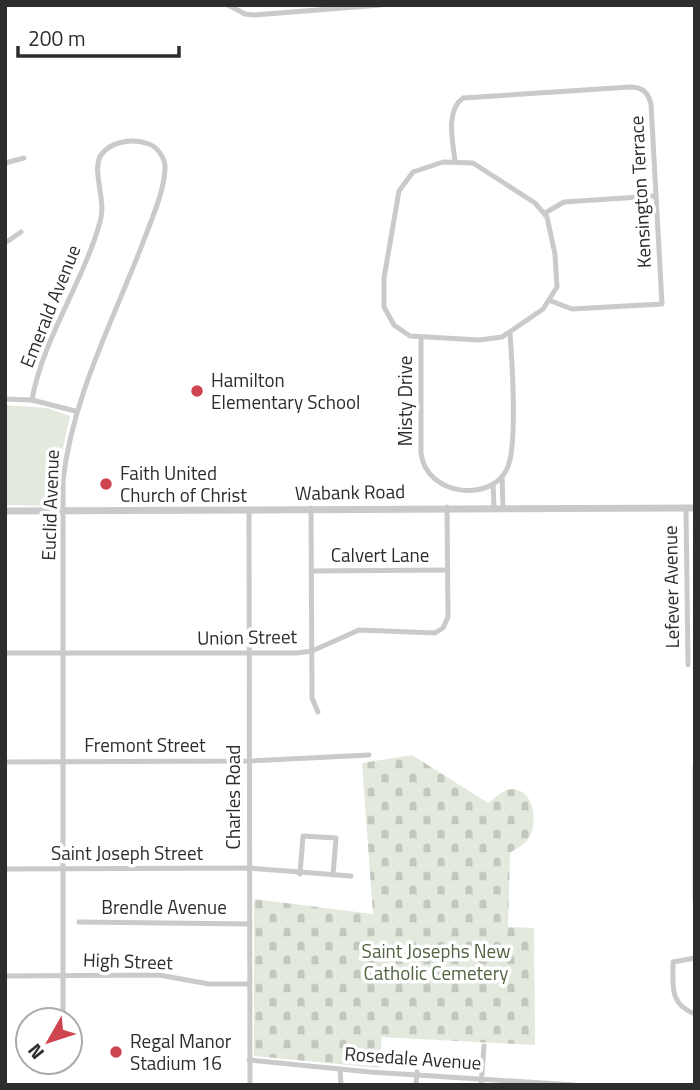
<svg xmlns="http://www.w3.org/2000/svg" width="700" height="1090" viewBox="0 0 700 1090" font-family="'Titillium Web',sans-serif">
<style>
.grass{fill:#e3e9dd}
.cemetery{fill:url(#cemetery-stones)}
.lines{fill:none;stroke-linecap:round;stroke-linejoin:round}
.minor{stroke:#cacaca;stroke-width:5}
.tertiary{stroke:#cacaca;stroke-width:7}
.poi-dot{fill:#cf4451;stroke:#fff;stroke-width:2.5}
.labels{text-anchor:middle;stroke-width:7;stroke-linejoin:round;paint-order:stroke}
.street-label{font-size:19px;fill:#2d2d2d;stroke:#fff}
.poi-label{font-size:19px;fill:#2d2d2d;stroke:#fff;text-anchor:start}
.park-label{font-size:19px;fill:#516340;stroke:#fff}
</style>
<defs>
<pattern id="cemetery-stones" width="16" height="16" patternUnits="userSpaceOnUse" patternTransform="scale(1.75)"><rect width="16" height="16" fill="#e3e9dd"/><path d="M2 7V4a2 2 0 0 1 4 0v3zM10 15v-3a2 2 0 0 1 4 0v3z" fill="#c3c8be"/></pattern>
</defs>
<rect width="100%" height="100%" fill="#fff"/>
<path class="grass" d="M5,405L47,408L70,416L61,457L57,506L5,505Z"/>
<path class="cemetery" d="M412,755L488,803C494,799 500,792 507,790C533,784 540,822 528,839C525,845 515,849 510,853L508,927L534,928L535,1045L382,1037L379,1068L254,1056V899L373,914L362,763Z"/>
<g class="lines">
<g class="minor">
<path d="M228,5L245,14L254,15L381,5"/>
<path d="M455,161C453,142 445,111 463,98L630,87C642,87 648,92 651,104L662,304L572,309L551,301"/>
<path d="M443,162L473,163L535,203L547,217L555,254L557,287L543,309L502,337L479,340L410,336L394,325L384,307V278L399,191L413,172Z"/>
<path d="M5,163L24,158"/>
<path d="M545,213L564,202L655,196"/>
<path d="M5,243L21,232"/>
<path d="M421,339V453C426,496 491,503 507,469C518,446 512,361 510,333"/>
<path d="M5,399L32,400L75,411"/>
<path d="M32,400C43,338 83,283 100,222C107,201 91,170 101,155C111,141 133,138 149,144C158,147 166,160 165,169C164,193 150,223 142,245C112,323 73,396 63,480V1015"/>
<path d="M502,477L503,507"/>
<path d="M493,484L494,507"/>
<path d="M311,508L312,698L318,712"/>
<path d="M686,508L688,665"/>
<path d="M249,509L250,1085"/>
<path d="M312,571L448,570"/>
<path d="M5,653H296L312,651L359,630L435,633L443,628L448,617L447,507"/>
<path d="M5,762L249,761L369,755"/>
<path d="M695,766V899"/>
<path d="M5,869L249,868L351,876"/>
<path d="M300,874L303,836L336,838L333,875"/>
<path d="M79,922L250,924"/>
<path d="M695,958L673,962C673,986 669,1004 695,1014"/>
<path d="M5,976L159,975L209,984H249"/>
<path d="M249,1060L370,1072L574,1085"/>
<path d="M340,1069L341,1085"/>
<path d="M416,1085L417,1072"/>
<path d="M481,1085L484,1046"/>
</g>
<path class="tertiary" d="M5,511L695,508"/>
</g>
<g class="poi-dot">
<circle cx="197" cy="391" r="7"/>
<circle cx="106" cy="484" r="7"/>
<circle cx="116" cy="1052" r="7"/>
</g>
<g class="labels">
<g class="street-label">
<text transform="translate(640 192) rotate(-93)" y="7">Kensington Terrace</text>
<text transform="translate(50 306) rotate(-68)" y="7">Emerald Avenue</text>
<text transform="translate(405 401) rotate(-90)" y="7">Misty Drive</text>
<text transform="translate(350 492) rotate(-1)" y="7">Wabank Road</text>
<text transform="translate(50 505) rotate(-88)" y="7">Euclid Avenue</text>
<text x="380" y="562">Calvert Lane</text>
<text transform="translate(671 587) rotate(-91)" y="7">Lefever Avenue</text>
<text transform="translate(247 637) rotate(-1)" y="7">Union Street</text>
<text x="145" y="752">Fremont Street</text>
<text transform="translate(233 797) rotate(-90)" y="7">Charles Road</text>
<text x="127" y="860">Saint Joseph Street</text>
<text x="164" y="914">Brendle Avenue</text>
<text transform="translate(128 961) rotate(2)" y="7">High Street</text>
<text transform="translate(413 1058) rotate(4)" y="7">Rosedale Avenue</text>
</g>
<g class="poi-label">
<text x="211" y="387">Hamilton<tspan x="211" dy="22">Elementary School</tspan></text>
<text x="120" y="480">Faith United<tspan x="120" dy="22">Church of Christ</tspan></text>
<text x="130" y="1048">Regal Manor<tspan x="130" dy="22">Stadium 16</tspan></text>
</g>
<g class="park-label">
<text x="436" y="958">Saint Josephs New<tspan x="436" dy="22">Catholic Cemetery</tspan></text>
</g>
</g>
<rect width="700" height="1090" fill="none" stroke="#2d2d2d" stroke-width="14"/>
<g transform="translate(49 1041) rotate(231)"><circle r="33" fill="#ffffff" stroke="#ababab" stroke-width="2"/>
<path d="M0-5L12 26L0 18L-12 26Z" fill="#cf4451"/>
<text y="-10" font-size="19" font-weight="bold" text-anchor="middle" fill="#2d2d2d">N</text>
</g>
<path d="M18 46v10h161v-10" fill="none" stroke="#2d2d2d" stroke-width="3.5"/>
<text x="28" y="46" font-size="21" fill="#2d2d2d" stroke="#ffffff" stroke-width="5" paint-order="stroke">200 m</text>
</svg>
